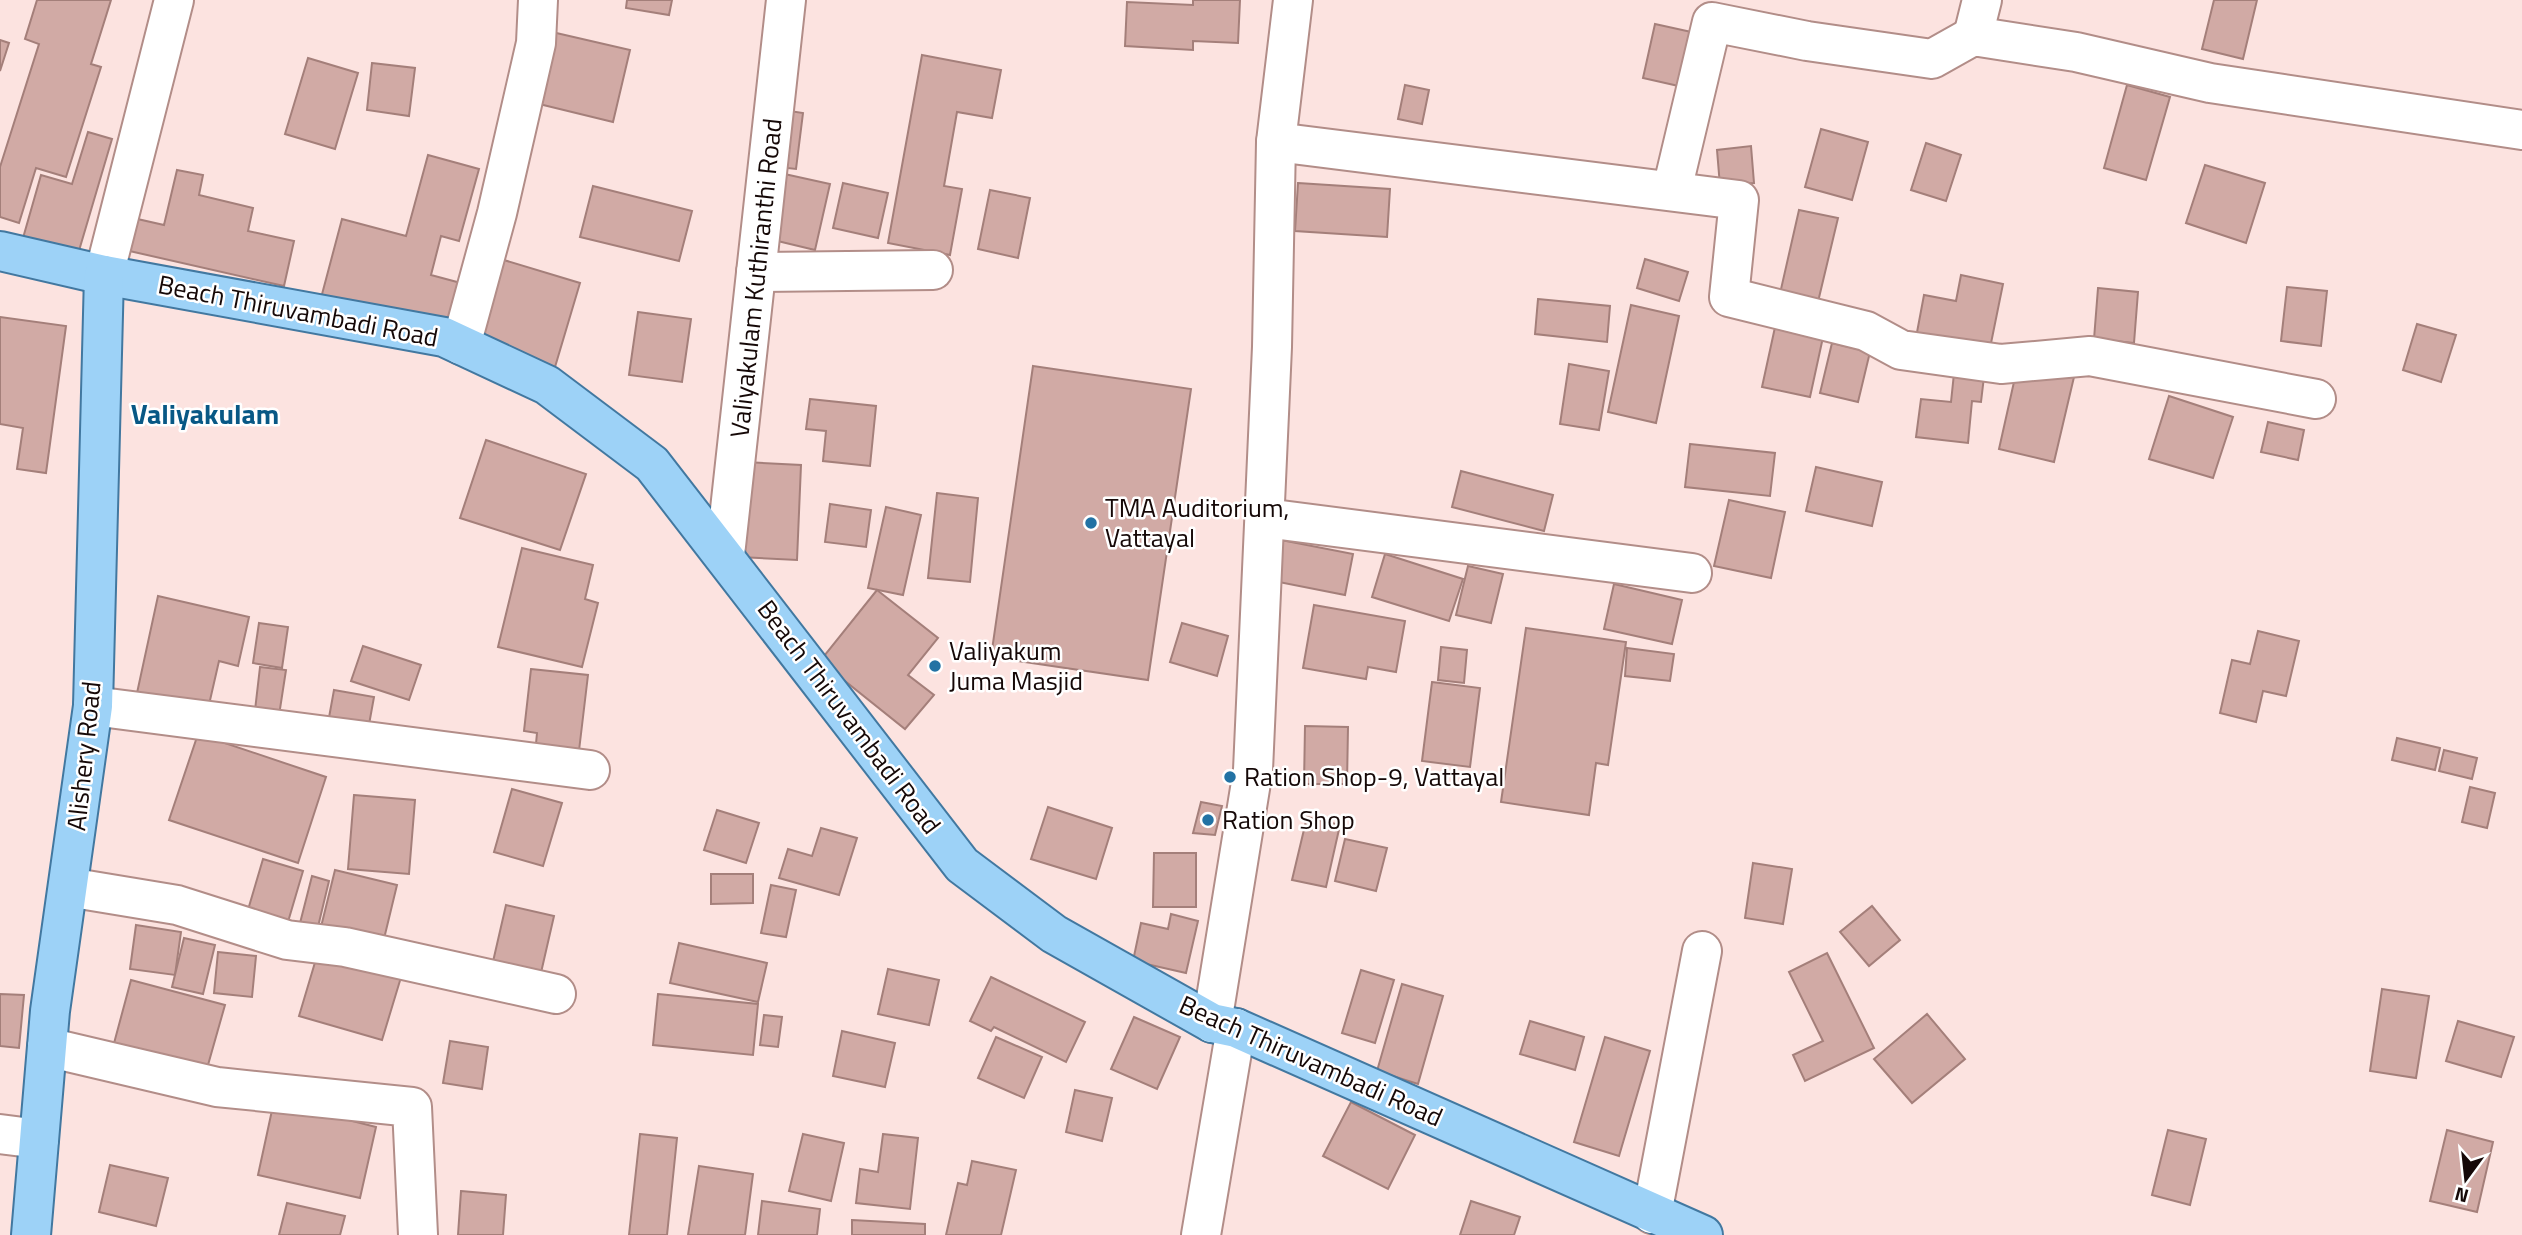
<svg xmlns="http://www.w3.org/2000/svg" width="2522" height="1235" viewBox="0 0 2522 1235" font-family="'Titillium Web',sans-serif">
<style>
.building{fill:#d1aaa5;stroke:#a47f7a;stroke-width:2}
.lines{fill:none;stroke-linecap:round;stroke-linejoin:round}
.minor-casing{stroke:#b28d88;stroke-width:42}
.major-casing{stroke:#4278a0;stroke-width:42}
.minor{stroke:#fff;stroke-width:38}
.major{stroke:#9dd2f7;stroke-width:38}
.poi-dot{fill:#2272a4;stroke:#fff;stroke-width:2.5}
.labels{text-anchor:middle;stroke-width:5;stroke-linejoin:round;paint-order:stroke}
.street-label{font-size:26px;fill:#150807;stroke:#fff}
.poi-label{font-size:26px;fill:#150807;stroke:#fff;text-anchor:start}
.neighbourhood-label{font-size:28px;font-weight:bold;fill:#085885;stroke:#fff}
</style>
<rect width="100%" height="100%" fill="#fce3e0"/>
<g class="building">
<path d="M37,0H111L91,64L101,67L66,177L36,168L19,223L0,217V167L39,44L25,39Z"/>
<path d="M627,0H672L669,15L626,8Z"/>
<path d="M1193,0H1240L1238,43L1193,41V50L1125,46L1127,2L1193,5Z"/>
<path d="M2214,0H2257L2243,59L2202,49Z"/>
<path d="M1655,24L1696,33L1683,87L1643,78Z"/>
<path d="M552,32L630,50L613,122L535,103Z"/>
<path d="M0,40L9,43L0,71Z"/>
<path d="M922,55L1001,70L992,118L957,112L944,186L962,189L950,255L888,243Z"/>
<path d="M308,58L358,73L335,149L285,134Z"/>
<path d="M372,63L415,68L409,116L367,110Z"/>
<path d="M1405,85L1429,90L1422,124L1398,119Z"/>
<path d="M2127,85L2170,97L2146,180L2104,168Z"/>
<path d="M777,109L803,113L796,169L770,166Z"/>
<path d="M1821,129L1868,142L1852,200L1805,187Z"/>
<path d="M88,132L112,139L78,254L23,238L41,175L72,184Z"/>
<path d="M1926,143L1961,155L1946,201L1911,190Z"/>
<path d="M1751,146L1754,183L1720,186L1717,150Z"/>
<path d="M428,155L479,169L459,241L441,236L431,275L472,286L458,336L321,298L342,219L406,236Z"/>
<path d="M2205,165L2265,183L2246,243L2186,223Z"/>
<path d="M177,170L203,175L199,195L253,208L248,231L294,241L284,286L125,250L133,218L164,225Z"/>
<path d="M780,173L830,184L815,250L765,238Z"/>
<path d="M843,183L888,193L878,238L833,228Z"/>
<path d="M1298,183L1390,189L1387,237L1295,231Z"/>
<path d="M593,186L692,211L679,261L580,237Z"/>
<path d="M990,190L1030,198L1018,258L978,249Z"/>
<path d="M1799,210L1838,218L1817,306L1779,298Z"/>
<path d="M494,257L580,283L555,367L469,341Z"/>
<path d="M1645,259L1688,272L1679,301L1637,288Z"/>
<path d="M1961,275L2003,284L1988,358L1915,343L1924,295L1956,301Z"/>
<path d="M2287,287L2327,291L2321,346L2281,341Z"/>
<path d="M2098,288L2138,292L2134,343L2094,339Z"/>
<path d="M1538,299L1610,306L1607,342L1535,334Z"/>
<path d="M1631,305L1679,316L1656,423L1608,412Z"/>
<path d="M638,312L691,319L682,382L629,375Z"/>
<path d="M0,317L66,326L46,473L17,469L23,428L0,424Z"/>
<path d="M1777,318L1825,328L1810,397L1762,387Z"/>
<path d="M2417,324L2456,335L2441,382L2403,370Z"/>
<path d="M1832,343L1870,352L1858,402L1820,393Z"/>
<path d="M1569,364L1609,371L1599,430L1560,424Z"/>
<path d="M1955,364L1985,368L1981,402L1972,401L1968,443L1916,437L1921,399L1951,402Z"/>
<path d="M2018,364L2074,377L2054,462L1999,449Z"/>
<path d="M1033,366L1191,389L1148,680L991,657Z"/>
<path d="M2169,396L2233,417L2213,478L2149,459Z"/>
<path d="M810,399L876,406L870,466L823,461L826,431L806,429Z"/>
<path d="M2268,422L2304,430L2298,460L2261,452Z"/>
<path d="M486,440L586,474L560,550L460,518Z"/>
<path d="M1690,444L1775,453L1770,496L1685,487Z"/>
<path d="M745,462L801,465L797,560L740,557Z"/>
<path d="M1816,467L1882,482L1872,526L1806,511Z"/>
<path d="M1461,471L1553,495L1544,531L1452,507Z"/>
<path d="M937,493L978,498L970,582L928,578Z"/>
<path d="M1729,500L1785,512L1771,578L1714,566Z"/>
<path d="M830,504L871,510L866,547L825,542Z"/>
<path d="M886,507L921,515L903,595L868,588Z"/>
<path d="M1276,539L1353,554L1345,595L1269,580Z"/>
<path d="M522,548L593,565L585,599L598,603L582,667L498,647Z"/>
<path d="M1385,554L1463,579L1449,621L1372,597Z"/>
<path d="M1468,566L1503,574L1491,623L1456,615Z"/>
<path d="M1614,584L1682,600L1672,644L1604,629Z"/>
<path d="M877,590L938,638L908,675L934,695L905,729L820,661Z"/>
<path d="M158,596L249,617L238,666L219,661L208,709L137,693Z"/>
<path d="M1314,605L1405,621L1396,672L1368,667L1366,679L1303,668Z"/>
<path d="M259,623L288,627L282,668L253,663Z"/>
<path d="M1182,623L1228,636L1217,676L1170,662Z"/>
<path d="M1526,628L1626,642L1608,765L1596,763L1589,815L1501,802Z"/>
<path d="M2258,631L2299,641L2286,696L2263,691L2256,722L2220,713L2232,660L2250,664Z"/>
<path d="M363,646L421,665L409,700L351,681Z"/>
<path d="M1441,647L1467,650L1464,683L1438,680Z"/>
<path d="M1627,648L1674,654L1670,681L1625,676Z"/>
<path d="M260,667L286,670L278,722L254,719Z"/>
<path d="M531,669L588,675L578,759L535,754L537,733L524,731Z"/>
<path d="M1432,682L1480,688L1470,767L1422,761Z"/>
<path d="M334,690L374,697L368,730L328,723Z"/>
<path d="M1305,726L1348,727L1347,784H1304Z"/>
<path d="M198,734L326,777L298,863L169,820Z"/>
<path d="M2397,738L2440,748L2435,770L2392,760Z"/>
<path d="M2444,750L2477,758L2472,779L2439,771Z"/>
<path d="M2470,787L2495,793L2487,828L2462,822Z"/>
<path d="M512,789L562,803L543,866L494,852Z"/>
<path d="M354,795L415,800L409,874L348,869Z"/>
<path d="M1201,802L1222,806L1215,835L1193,833Z"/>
<path d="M1048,807L1112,828L1096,879L1031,859Z"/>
<path d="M717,810L759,823L746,863L704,850Z"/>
<path d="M1307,817L1340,825L1326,887L1292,880Z"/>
<path d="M821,828L857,838L839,895L779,878L788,849L812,856Z"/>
<path d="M1345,839L1387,848L1376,891L1335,881Z"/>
<path d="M1154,853H1196V907H1153Z"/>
<path d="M263,859L303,871L285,932L245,920Z"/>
<path d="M1753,863L1792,869L1783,924L1745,918Z"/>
<path d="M335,870L397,885L382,947L320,931Z"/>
<path d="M711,874H753V903L711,904Z"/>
<path d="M312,876L329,881L316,935L298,931Z"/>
<path d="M771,885L796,890L786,937L761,933Z"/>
<path d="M506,905L554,916L540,977L492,966Z"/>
<path d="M1872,906L1900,940L1869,966L1840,932Z"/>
<path d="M1171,914L1198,921L1186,973L1133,961L1141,923L1168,929Z"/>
<path d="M136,925L181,932L175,975L130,969Z"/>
<path d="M184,938L215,945L203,994L172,987Z"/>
<path d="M679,943L767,963L758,1002L670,983Z"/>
<path d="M319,949L402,974L382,1040L299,1016Z"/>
<path d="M218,952L256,956L252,997L214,993Z"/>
<path d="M1827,953L1874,1048L1805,1081L1793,1055L1823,1041L1789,972Z"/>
<path d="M888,969L939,980L929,1025L878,1014Z"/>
<path d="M1361,970L1394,980L1375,1043L1342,1033Z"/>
<path d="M991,977L1085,1022L1066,1062L994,1027L991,1031L970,1021Z"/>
<path d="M131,980L225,1005L206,1072L113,1047Z"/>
<path d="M1402,984L1443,996L1418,1084L1377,1071Z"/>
<path d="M2382,989L2429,996L2416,1078L2370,1071Z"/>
<path d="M0,994L24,995L19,1048L0,1046Z"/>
<path d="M658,994L758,1004L753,1055L653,1045Z"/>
<path d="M1927,1014L1965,1059L1912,1103L1874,1059Z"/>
<path d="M764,1015L782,1017L778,1047L760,1045Z"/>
<path d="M1134,1017L1180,1037L1157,1089L1111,1069Z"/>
<path d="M1530,1021L1584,1037L1575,1070L1520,1054Z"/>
<path d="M2458,1021L2514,1037L2501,1077L2446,1061Z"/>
<path d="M842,1031L895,1043L885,1087L833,1076Z"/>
<path d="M996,1037L1042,1057L1024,1098L978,1078Z"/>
<path d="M1605,1037L1650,1051L1619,1156L1574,1142Z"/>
<path d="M450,1041L488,1047L482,1089L443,1083Z"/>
<path d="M1075,1090L1112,1098L1102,1141L1066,1132Z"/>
<path d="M274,1101L376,1127L360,1198L258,1175Z"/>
<path d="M1351,1102L1415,1135L1388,1189L1323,1156Z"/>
<path d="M2168,1130L2206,1139L2190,1205L2152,1195Z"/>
<path d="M2447,1130L2493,1142L2477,1212L2430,1201Z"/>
<path d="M640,1134L677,1138L667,1235H629Z"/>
<path d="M803,1134L844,1143L831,1201L789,1191Z"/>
<path d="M883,1134L918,1138L910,1209L856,1203L860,1169L878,1172Z"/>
<path d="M972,1161L1016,1170L1001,1235H946L958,1183L967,1185Z"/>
<path d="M110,1165L168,1178L156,1226L99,1212Z"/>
<path d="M699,1166L753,1174L745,1235H688Z"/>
<path d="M461,1191L506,1195L503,1235H458Z"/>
<path d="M762,1201L820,1209L817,1235H758Z"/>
<path d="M1471,1201L1520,1217L1514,1235H1460Z"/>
<path d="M287,1203L345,1216L340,1235H279Z"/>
<path d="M852,1220L925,1224V1235H852Z"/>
</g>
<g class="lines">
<defs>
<g id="minor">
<path d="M1973,36L1982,0"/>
<path d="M1276,142L1739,200L1729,297L1866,331L1901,350L2001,364L2090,356L2316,399"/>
<path d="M1672,190L1712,22L1807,41L1932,59L1973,36L2076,52L2210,83L2522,130"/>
<path d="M756,272L933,270"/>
<path d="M104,275L174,0"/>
<path d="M461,345L497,213L536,43L538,0"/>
<path d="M1265,518L1692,573"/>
<path d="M725,555L786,0"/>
<path d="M93,706L590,770"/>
<path d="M68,887L177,905L287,940L345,947L556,994"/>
<path d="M1212,1023L1253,770L1272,347L1276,142L1293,0"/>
<path d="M47,1047L217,1087L412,1107L418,1235"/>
<path d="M0,1134L39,1139"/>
<path d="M1652,1214L1702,951"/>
<path d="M1201,1235L1236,1028"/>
</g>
<g id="major">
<path d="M0,251L104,275L444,337L547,385L652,464L962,865L1054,934L1212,1023L1236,1028L1703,1235"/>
<path d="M31,1235L50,1011L93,706L104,275"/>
</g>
</defs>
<use href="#minor" class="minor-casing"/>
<use href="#major" class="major-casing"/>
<use href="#minor" class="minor"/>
<use href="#major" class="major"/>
</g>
<g class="poi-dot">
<circle cx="1091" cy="523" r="7"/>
<circle cx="935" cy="666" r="7"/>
<circle cx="1230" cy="777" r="7"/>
<circle cx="1208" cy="820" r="7"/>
</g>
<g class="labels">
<g class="street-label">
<text transform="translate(756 278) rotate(-84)" y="9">Valiyakulam Kuthiranthi Road</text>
<text transform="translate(298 311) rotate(11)" y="9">Beach Thiruvambadi Road</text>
<text transform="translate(849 717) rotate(53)" y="9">Beach Thiruvambadi Road</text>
<text transform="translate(84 756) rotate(-84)" y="9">Alishery Road</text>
<text transform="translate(1311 1061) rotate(24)" y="9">Beach Thiruvambadi Road</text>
</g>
<g class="poi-label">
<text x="1105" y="517">TMA Auditorium,<tspan x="1105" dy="30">Vattayal</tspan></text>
<text x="949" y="660">Valiyakum<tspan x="949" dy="30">Juma Masjid</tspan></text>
<text x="1244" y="786">Ration Shop-9, Vattayal</text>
<text x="1222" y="829">Ration Shop</text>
</g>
<g class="neighbourhood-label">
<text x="205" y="424">Valiyakulam</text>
</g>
</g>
<g transform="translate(2466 1179) rotate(195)" stroke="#ffffff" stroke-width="5" paint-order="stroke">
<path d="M0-5L12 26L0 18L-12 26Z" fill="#150807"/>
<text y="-10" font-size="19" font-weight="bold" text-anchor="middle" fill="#150807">N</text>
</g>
</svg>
